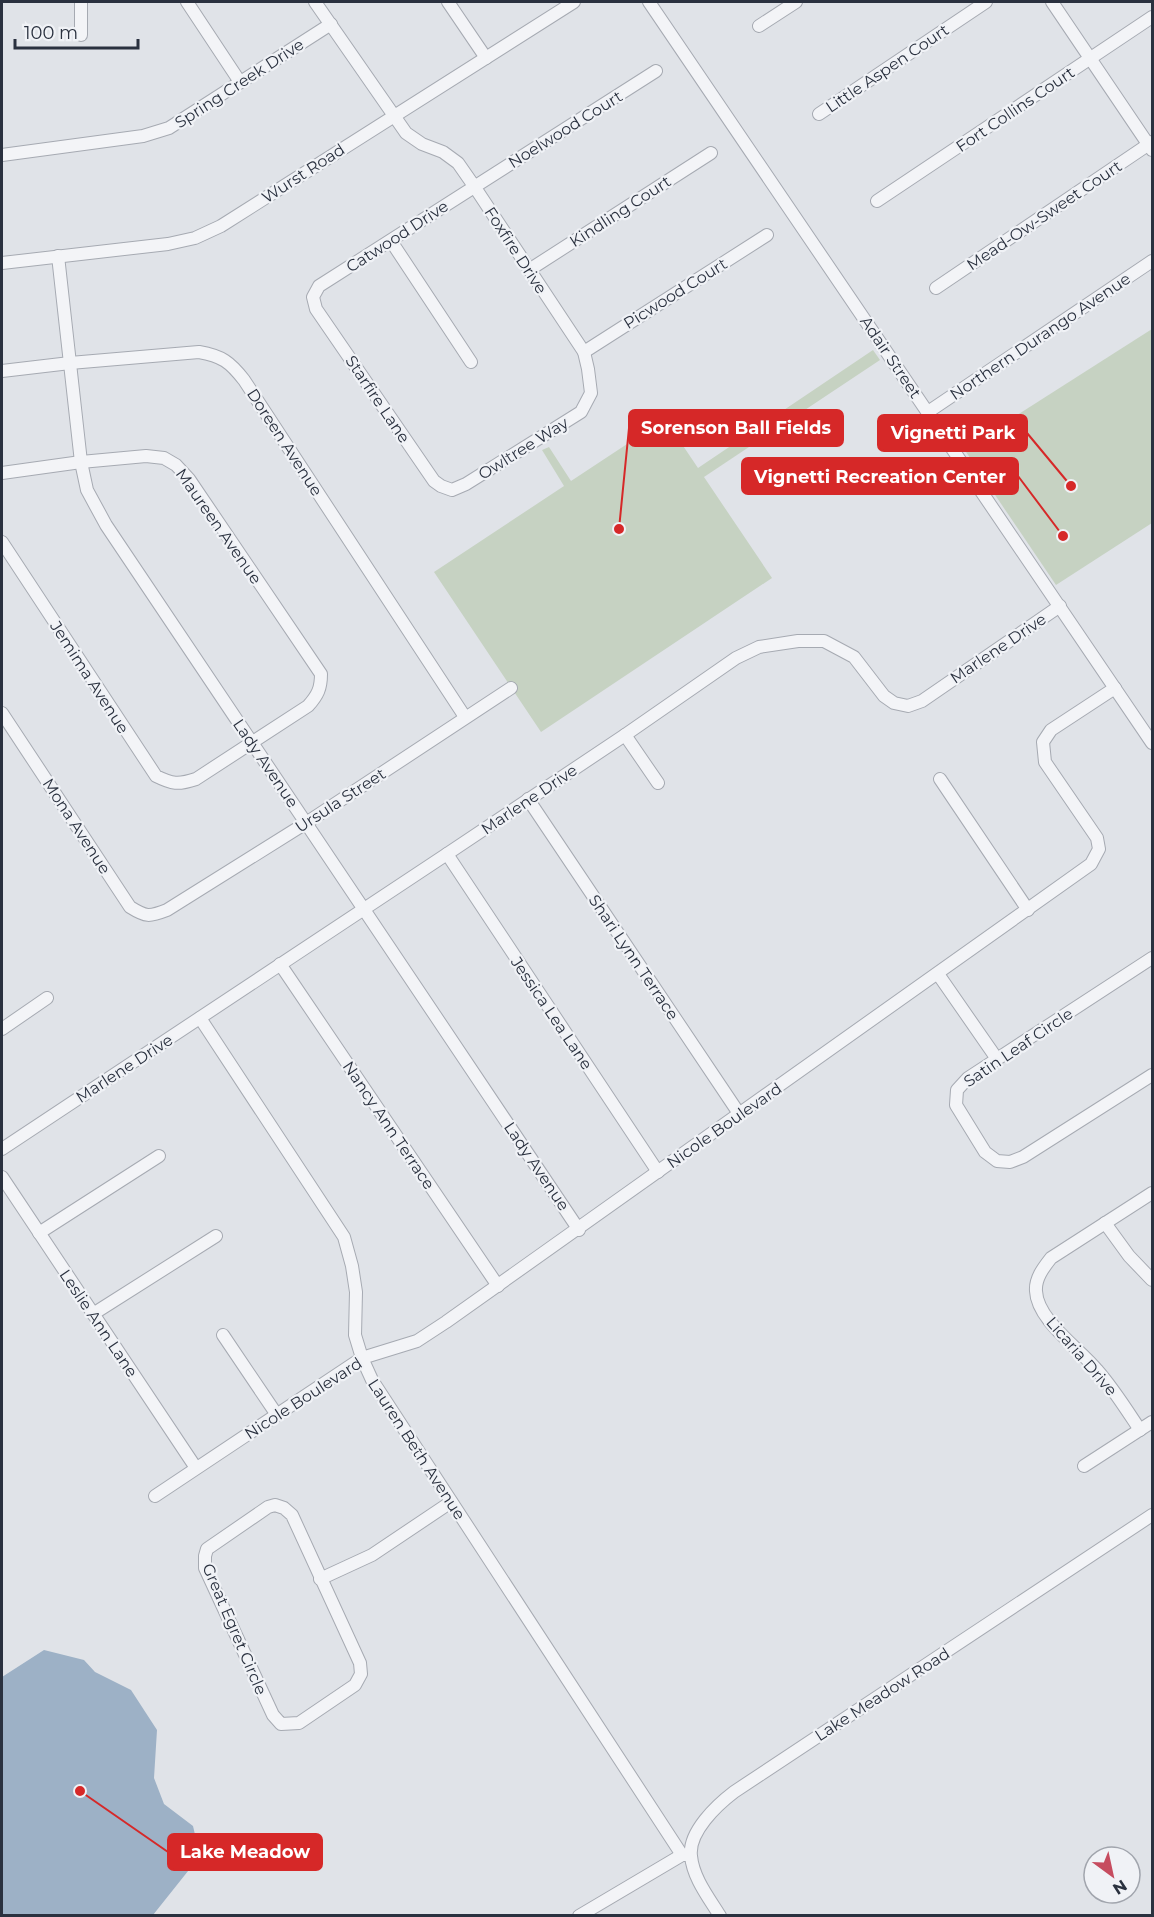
<svg xmlns="http://www.w3.org/2000/svg" width="1154" height="1917" viewBox="0 0 1154 1917" font-family="Montserrat,sans-serif">
<style>
.green{fill:#c6d2c2}
.water{fill:#9db1c6}
.lines{fill:none;stroke-linecap:round;stroke-linejoin:round}
.minor-casing{stroke:#a6aab2;stroke-width:14}
.minor{stroke:#f3f4f7;stroke-width:12}
.labels{text-anchor:middle;stroke-width:4.5;stroke-linejoin:round;paint-order:stroke}
.street-label{font-size:16px;fill:#2a313f;stroke:#f0f2f6}
.leader{fill:none;stroke:#d62828;stroke-width:2}
.callout-dot{fill:#d62828;stroke:#f0f2f6;stroke-width:2}
.callout{fill:#d62828;stroke:#d62828;stroke-width:2}
.callout-label{font-size:18px;text-anchor:middle;font-weight:bold;fill:#fff}
</style>
<rect width="100%" height="100%" fill="#e0e3e8"/>
<g class="green">
<path d="M1152,329V523L1056,585L964,449Z"/>
<path d="M873,350L880,360L704,477L772,578L541,732L434,572L564,486L542,450L549,447L571,481L665,419L698,468Z"/>
</g>
<path class="water" d="M44,1650L84,1660L95,1672L131,1690L157,1730L154,1778L164,1804L193,1826L200,1856L153,1915H2V1677Z"/>
<g class="lines">
<defs>
<g id="minor">
<path d="M81,2V35"/>
<path d="M187,2L240,82"/>
<path d="M315,2L406,133L422,144L443,152L458,163L474,186L584,352L588,369L591,393L581,412L466,484L452,490L441,486L434,481L316,309L313,297L319,286L656,71"/>
<path d="M448,2L486,58"/>
<path d="M649,2L1152,743"/>
<path d="M1052,2L1152,150"/>
<path d="M759,26L796,2"/>
<path d="M819,114L986,2"/>
<path d="M2,155L143,136L169,128L331,24"/>
<path d="M877,201L1152,17"/>
<path d="M391,241L471,362"/>
<path d="M58,256L81,462L87,490L106,525L579,1230"/>
<path d="M2,263L168,244L195,238L221,226L574,2"/>
<path d="M529,270L711,153"/>
<path d="M936,288L1152,142"/>
<path d="M584,352L767,235"/>
<path d="M2,371L70,363L199,352C222,356 230,362 244,380L465,717"/>
<path d="M928,412L1152,261"/>
<path d="M2,473L81,462L146,456L164,458L176,465L189,479L321,674C321,688 318,695 308,706L196,779C178,785 172,784 156,776L2,542"/>
<path d="M2,713L130,907C146,917 149,917 167,910L306,823L511,688"/>
<path d="M625,735L658,783"/>
<path d="M940,779L1028,910"/>
<path d="M528,799L740,1115"/>
<path d="M447,854L658,1172"/>
<path d="M1152,958L968,1078L957,1090L956,1105L985,1152L997,1161L1010,1162L1023,1157L1152,1075"/>
<path d="M280,964L498,1286"/>
<path d="M938,974L997,1059"/>
<path d="M200,1018L344,1237L352,1266L356,1292L355,1335L362,1358L372,1380L682,1855H690"/>
<path d="M2,1029L47,998"/>
<path d="M2,1149L447,854L625,735L736,658L759,647L798,641H824L854,657L884,696L894,703L908,706L922,701L1060,606"/>
<path d="M2,1177L196,1468"/>
<path d="M1105,1223L1129,1256L1152,1280"/>
<path d="M39,1233L159,1156"/>
<path d="M93,1314L216,1236"/>
<path d="M223,1335L277,1415"/>
<path d="M1140,1430C1126,1409 1113,1388 1097,1370C1079,1348 1037,1320 1036,1291C1035,1278 1044,1267 1051,1258L1152,1193"/>
<path d="M1084,1466L1152,1422"/>
<path d="M155,1496L362,1358L417,1341L446,1322L1091,864L1099,849L1097,838L1045,762L1043,742L1051,730L1115,688"/>
<path d="M275,1505L284,1508L292,1515L360,1663L361,1674L355,1685L299,1723L281,1724L273,1715L205,1568V1556L207,1549L268,1507Z"/>
<path d="M320,1579L372,1555L451,1502"/>
<path d="M579,1916L682,1855"/>
<path d="M720,1916C709,1898 693,1878 691,1856C688,1832 717,1805 734,1792L1152,1515"/>
</g>
</defs>
<use href="#minor" class="minor-casing"/>
<use href="#minor" class="minor"/>
</g>
<g class="labels">
<g class="street-label">
<text transform="translate(887 68) rotate(-34)" y="6">Little Aspen Court</text>
<text transform="translate(239 83) rotate(-33)" y="6">Spring Creek Drive</text>
<text transform="translate(1015 109) rotate(-34)" y="6">Fort Collins Court</text>
<text transform="translate(565 129) rotate(-32)" y="6">Noelwood Court</text>
<text transform="translate(303 173) rotate(-33)" y="6">Wurst Road</text>
<text transform="translate(620 211) rotate(-33)" y="6">Kindling Court</text>
<text transform="translate(1044 215) rotate(-34)" y="6">Mead-Ow-Sweet Court</text>
<text transform="translate(397 236) rotate(-33)" y="6">Catwood Drive</text>
<text transform="translate(516 250) rotate(57)" y="6">Foxfire Drive</text>
<text transform="translate(675 293) rotate(-32)" y="6">Picwood Court</text>
<text transform="translate(1040 336) rotate(-34)" y="6">Northern Durango Avenue</text>
<text transform="translate(891 357) rotate(56)" y="6">Adair Street</text>
<text transform="translate(378 399) rotate(56)" y="6">Starfire Lane</text>
<text transform="translate(285 442) rotate(57)" y="6">Doreen Avenue</text>
<text transform="translate(523 448) rotate(-32)" y="6">Owltree Way</text>
<text transform="translate(219 526) rotate(55)" y="6">Maureen Avenue</text>
<text transform="translate(998 648) rotate(-34)" y="6">Marlene Drive</text>
<text transform="translate(90 677) rotate(57)" y="6">Jemima Avenue</text>
<text transform="translate(266 763) rotate(56)" y="6">Lady Avenue</text>
<text transform="translate(529 799) rotate(-34)" y="6">Marlene Drive</text>
<text transform="translate(340 800) rotate(-33)" y="6">Ursula Street</text>
<text transform="translate(77 826) rotate(57)" y="6">Mona Avenue</text>
<text transform="translate(634 957) rotate(56)" y="6">Shari Lynn Terrace</text>
<text transform="translate(552 1013) rotate(56)" y="6">Jessica Lea Lane</text>
<text transform="translate(1018 1047) rotate(-34)" y="6">Satin Leaf Circle</text>
<text transform="translate(124 1068) rotate(-33)" y="6">Marlene Drive</text>
<text transform="translate(389 1125) rotate(56)" y="6">Nancy Ann Terrace</text>
<text transform="translate(724 1125) rotate(-35)" y="6">Nicole Boulevard</text>
<text transform="translate(537 1166) rotate(56)" y="6">Lady Avenue</text>
<text transform="translate(99 1323) rotate(56)" y="6">Leslie Ann Lane</text>
<text transform="translate(1082 1356) rotate(49)" y="6">Licaria Drive</text>
<text transform="translate(303 1398) rotate(-33)" y="6">Nicole Boulevard</text>
<text transform="translate(417 1449) rotate(57)" y="6">Lauren Beth Avenue</text>
<text transform="translate(235 1629) rotate(67)" y="6">Great Egret Circle</text>
<text transform="translate(882 1694) rotate(-33)" y="6">Lake Meadow Road</text>
</g>
</g>
<path class="leader" d="M619 529L629 428M1071 486L1027 433M1063 536L1018 476M80 1791L168 1852"/>
<g class="callout-dot">
<circle cx="619" cy="529" r="6"/>
<circle cx="1071" cy="486" r="6"/>
<circle cx="1063" cy="536" r="6"/>
<circle cx="80" cy="1791" r="6"/>
</g>
<g class="callout">
<rect x="629" y="410" width="214" height="36" rx="6"/>
<rect x="878" y="415" width="149" height="36" rx="6"/>
<rect x="742" y="458" width="276" height="36" rx="6"/>
<rect x="168" y="1834" width="154" height="36" rx="6"/>
</g>
<g class="callout-label">
<text x="736" y="434">Sorenson Ball Fields</text>
<text x="953" y="439">Vignetti Park</text>
<text x="880" y="483">Vignetti Recreation Center</text>
<text x="245" y="1858">Lake Meadow</text>
</g>
<rect width="1154" height="1917" fill="none" stroke="#2a313f" stroke-width="6"/>
<g transform="translate(1112 1875) rotate(147)"><circle r="28" fill="#f0f2f6" stroke="#a1a5ad" stroke-width="1.5"/>
<path d="M0-4.5L10 22L0 15L-10 22Z" fill="#c64c5f"/>
<text y="-9" font-size="16" font-weight="bold" text-anchor="middle" fill="#2a313f">N</text>
</g>
<path d="M15 39v9h123v-9" fill="none" stroke="#2a313f" stroke-width="3"/>
<text x="24" y="39" font-size="18" fill="#2a313f" stroke="#f0f2f6" stroke-width="4.5" paint-order="stroke">100 m</text>
</svg>
